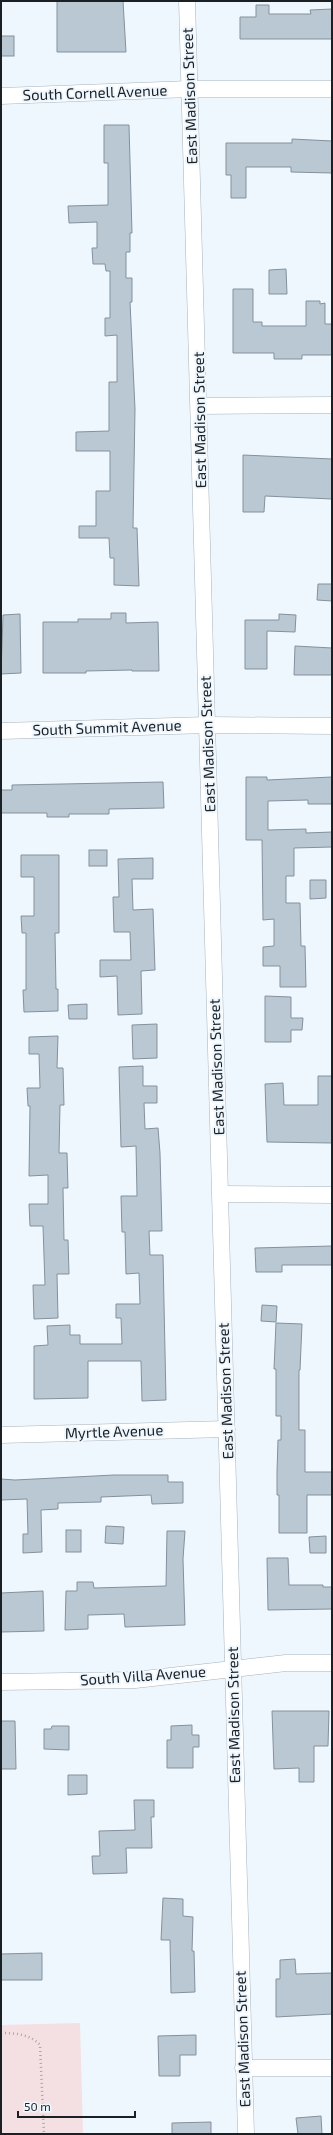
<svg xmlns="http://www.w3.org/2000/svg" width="333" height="2135" viewBox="0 0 333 2135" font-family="'Exo 2',sans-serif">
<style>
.green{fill:#f4dfe2}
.building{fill:#bac8d4;stroke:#84919c}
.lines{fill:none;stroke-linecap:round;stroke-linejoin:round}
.minor-casing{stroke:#a6b3bf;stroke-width:17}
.path{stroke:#a2a8af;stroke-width:2.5;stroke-dasharray:1 3;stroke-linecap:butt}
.minor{stroke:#fff;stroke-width:16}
.labels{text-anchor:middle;stroke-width:4;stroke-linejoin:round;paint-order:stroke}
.street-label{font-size:15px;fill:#1b2025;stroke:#eff7fe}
</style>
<rect width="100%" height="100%" fill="#eff7fe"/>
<path class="green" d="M80,2023L83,2134H1V2025Z"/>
<g class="building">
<path d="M57,1H123L126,52H57Z"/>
<path d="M256,5H269V14H311L310,10L332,9V39H240V17H256Z"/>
<rect x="1" y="36" width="13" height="20"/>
<path d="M104,125H129L132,233H130V252H126V278H132V302H130L135,409L133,528H137L139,586L114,585V558H110L109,538H79V526H96V491H110V451H76V432L109,431V382H117V335L105,336V318H110V271H106L105,264H93L92,248H97V222L69,223L68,206L108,205V163H104Z"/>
<path d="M292,139L332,141V173L291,172V167H246V198H231V175H226V143H292Z"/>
<path d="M286,269L287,294H269V270Z"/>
<path d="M233,289H253V322H262V326H306V301H320V304L325,303V324H332V355H302V359H274V353H233Z"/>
<path d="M243,455L332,459V499L265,496L264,512H243Z"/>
<path d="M318,584H332V601L317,600Z"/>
<path d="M111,613H126V623L158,622L159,671H132V670L86,671V673H43V622H78V619H111Z"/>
<path d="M20,614L21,673L1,674L3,615Z"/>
<path d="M279,614L296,615L295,632L267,631V669H245V620H279Z"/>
<path d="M295,646L332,648V675H294Z"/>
<path d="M246,777H267V780L332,777V804H308V800L268,801V830L306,829V833L332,832V847L294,848V876H286V903H300L301,946H305L306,987H280V966H263V947L274,946V919L263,920L262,840H246Z"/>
<path d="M163,782L164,808L109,809V814H69V817H47V813H1V790H12V785Z"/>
<rect x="89" y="850" width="18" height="16"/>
<path d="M21,855H59V933H55L56,989H58V1011L24,1012L23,990H26V933H22L21,916H34V877H21Z"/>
<path d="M153,858V879H132L133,910L153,909L155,970L141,971L142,1014L118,1015L117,976L100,977V960H131L130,932H114L113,897H119L118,859Z"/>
<path d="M310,880H326V898L310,899Z"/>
<path d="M265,996L291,997V1018H303L302,1030H291V1042H265Z"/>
<path d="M87,1004V1019H69L68,1005Z"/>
<path d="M157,1024V1058L133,1059L132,1025Z"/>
<path d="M58,1036L57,1068H63L64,1105H60L59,1153H67L68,1188H63L64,1240H68L69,1274H57L58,1318L34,1319L33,1285H45L43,1226H30L29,1204H48V1175L29,1176L30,1106H28L27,1088H40L39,1054H29V1037Z"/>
<path d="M143,1066V1086H157V1103H144L145,1129L158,1128L160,1153L162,1231H149L150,1255H163L166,1400L142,1401L141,1361H88V1398L34,1399V1346L48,1345L47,1326L70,1325V1335H80V1344H122L121,1318H116V1304H140L139,1273L126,1274L125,1232H122L121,1196H137L136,1146L121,1147L119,1067Z"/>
<path d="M318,1076H332V1143L267,1142L265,1084L283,1083L284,1105H318Z"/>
<path d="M332,1246V1265H282V1272H256L255,1248Z"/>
<path d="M262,1305L277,1306L276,1322L261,1321Z"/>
<path d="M276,1323L302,1324L300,1370H299V1430H305V1472H332V1495H307V1533H279V1495H277V1472L278,1440H281V1416H276V1369H274Z"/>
<path d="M114,1475H168V1482H183V1503L152,1504L151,1495L101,1497V1502L58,1503V1509L41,1510L42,1552L23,1553V1534H28L27,1499L1,1500V1479L15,1480Z"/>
<path d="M106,1526L124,1527L123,1544L105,1543Z"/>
<rect x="66" y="1530" width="15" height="22"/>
<path d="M167,1531H185L183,1559L185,1625L125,1627L124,1614L88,1615V1629L65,1630L66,1591H77V1582H93L94,1588L166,1586Z"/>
<path d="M326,1536V1553H310L309,1537Z"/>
<path d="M267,1558H288L289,1585H323V1587H332V1609L268,1610Z"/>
<path d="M43,1591L44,1631L1,1632V1593Z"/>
<path d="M272,1711H329L328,1746H314V1782H299V1768L274,1769Z"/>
<path d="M1,1721H15L16,1769H1Z"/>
<path d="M192,1725V1735H199V1747H193V1768H167V1740H171V1726Z"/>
<path d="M52,1726H69V1750L44,1749V1729H51Z"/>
<path d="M68,1775H87V1794L68,1795Z"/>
<path d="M134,1800H154V1817H151L152,1848H126L127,1873L93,1874L92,1856H100L99,1831L135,1830Z"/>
<path d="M163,1898L183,1899V1916L193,1917L192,1951H194L195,1992L171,1993L170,1940H161Z"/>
<path d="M42,1953V1980H1V1954Z"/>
<path d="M295,1959L296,1974L332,1973V2014L276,2017V1979H280V1960Z"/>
<path d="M196,2035V2055H180V2076H159L158,2036Z"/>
<path d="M321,2116L322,2134H298L296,2118Z"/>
<path d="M211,2122V2134H172V2123Z"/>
</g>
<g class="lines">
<defs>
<g id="minor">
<path d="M187,1L246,2134"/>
<path d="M1,96L190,89H332"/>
<path d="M200,406L332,405"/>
<path d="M1,731L208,725L332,726"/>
<path d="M221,1194L332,1195"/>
<path d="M1,1435L227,1429"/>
<path d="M1,1682L135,1680L286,1663H332"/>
<path d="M243,2068H332"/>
</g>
</defs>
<use href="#minor" class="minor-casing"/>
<path class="path" d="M1,2033C15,2033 30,2034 40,2045L44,2134"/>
<use href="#minor" class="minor"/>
</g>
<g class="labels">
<g class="street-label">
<text transform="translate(95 93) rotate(-2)" y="5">South Cornell Avenue</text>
<text transform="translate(190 96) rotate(-92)" y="5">East Madison Street</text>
<text transform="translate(200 420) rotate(-91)" y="5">East Madison Street</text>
<text transform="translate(107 728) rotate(-2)" y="5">South Summit Avenue</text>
<text transform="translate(208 744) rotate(-92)" y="5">East Madison Street</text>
<text transform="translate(217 1067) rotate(-92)" y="5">East Madison Street</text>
<text transform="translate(226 1391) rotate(-92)" y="5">East Madison Street</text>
<text transform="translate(114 1432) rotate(-2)" y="5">Myrtle Avenue</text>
<text transform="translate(143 1676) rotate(-4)" y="5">South Villa Avenue</text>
<text transform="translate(234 1715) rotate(-91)" y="5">East Madison Street</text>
<text transform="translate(243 2039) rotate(-92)" y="5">East Madison Street</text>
</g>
</g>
<rect width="333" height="2135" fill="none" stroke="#1b2025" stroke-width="4"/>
<path d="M18 2111v6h117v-6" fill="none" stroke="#1b2025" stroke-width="2"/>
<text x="24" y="2111" font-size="12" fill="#1b2025" stroke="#eff7fe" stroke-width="3" paint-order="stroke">50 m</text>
</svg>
